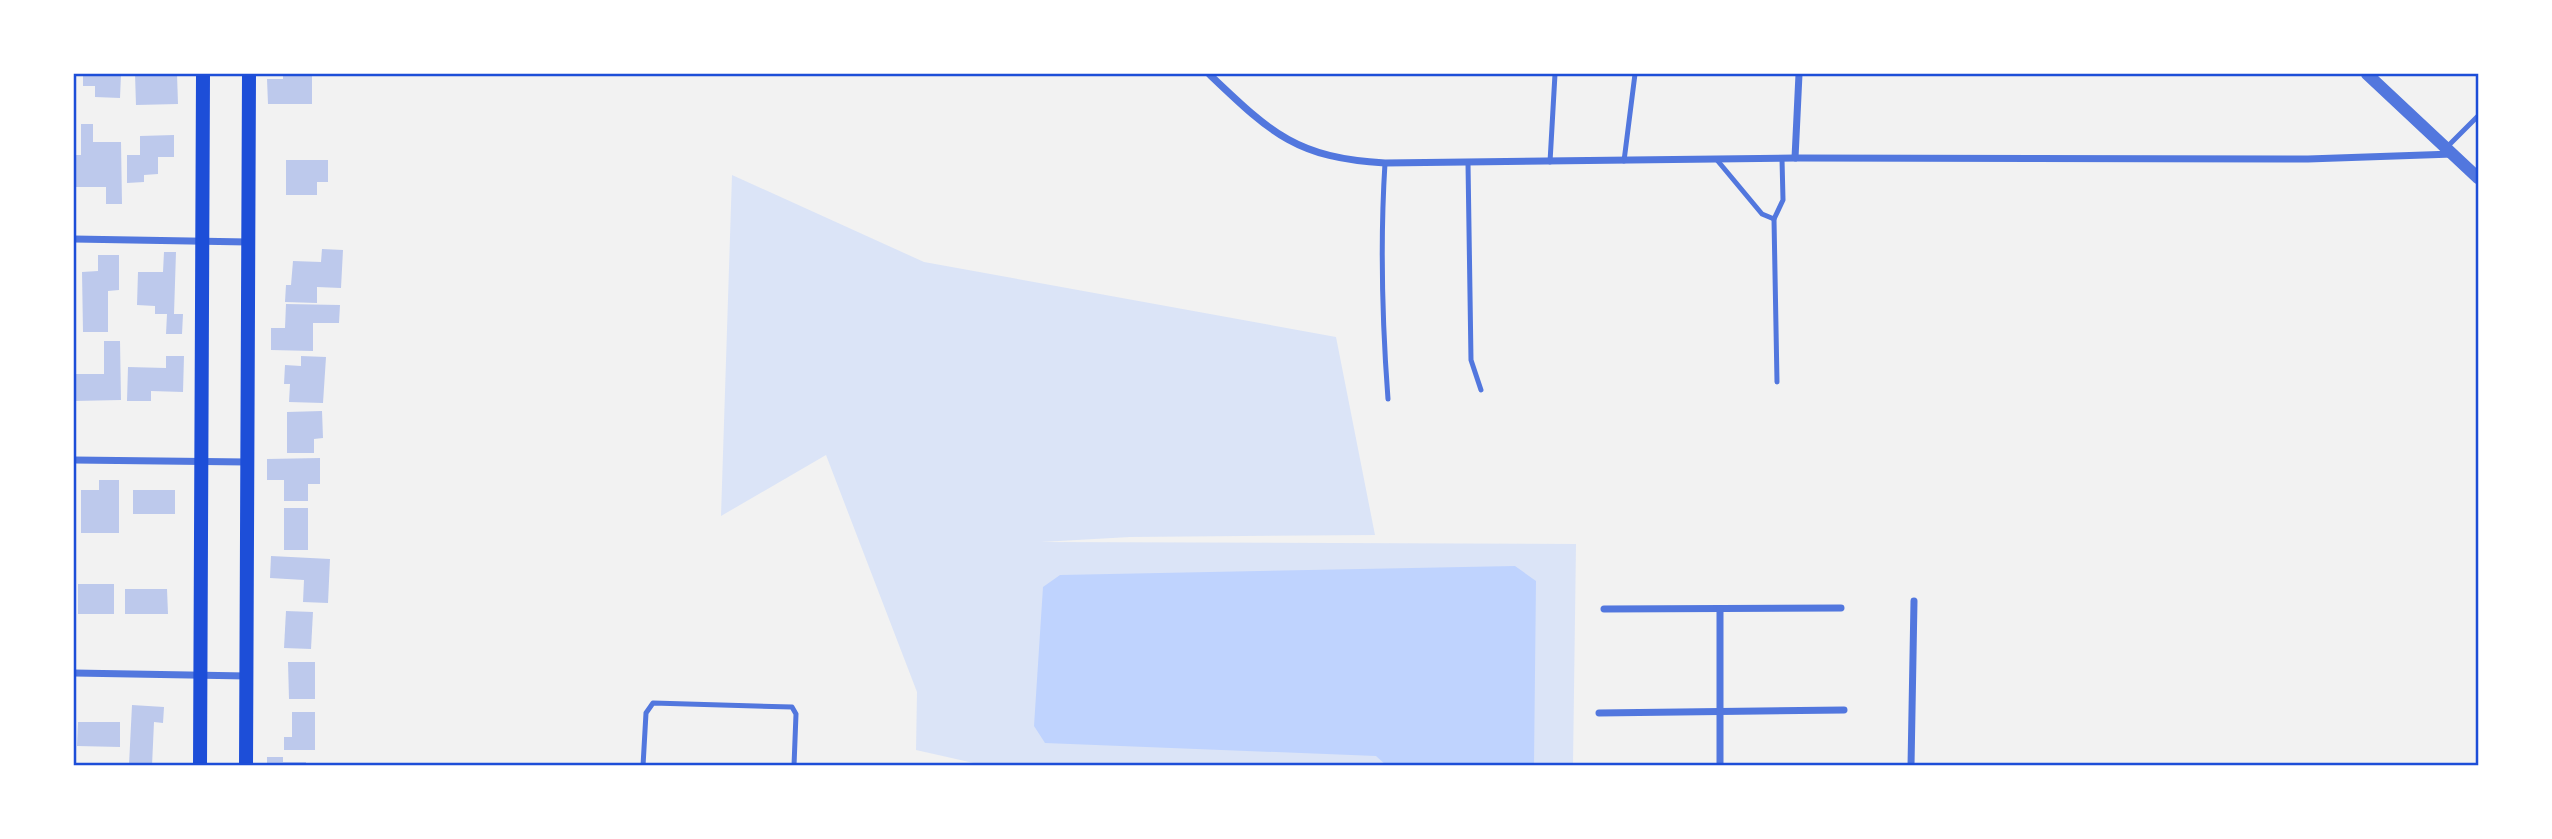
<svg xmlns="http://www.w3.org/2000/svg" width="2552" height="839" viewBox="0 0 2552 839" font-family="'Playfair Display',serif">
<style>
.green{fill:#dbe4f7}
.water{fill:#bfd3fe}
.building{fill:#bdc9ec}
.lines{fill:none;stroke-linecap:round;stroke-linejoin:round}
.service{stroke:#5277de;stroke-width:5}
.minor{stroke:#5277de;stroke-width:7}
.tertiary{stroke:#5277de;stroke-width:12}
.secondary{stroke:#1d4ed8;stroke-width:14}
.neatline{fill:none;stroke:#1d4ed8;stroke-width:2.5}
</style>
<rect width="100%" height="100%" fill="#f2f2f2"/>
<path class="green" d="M732,175L924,262L1336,337L1375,535L1130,537L1041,542L1576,544L1573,765L987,766L916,750L917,692L826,455L721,516Z"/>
<path class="water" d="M1515,566L1536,581L1534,765L1387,766L1376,756L1045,743L1034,726L1043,587L1060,575Z"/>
<g class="building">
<path d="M83,74H121L120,98L95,97V86H83Z"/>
<path d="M135,74H177L178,104L136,105Z"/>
<path d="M283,74H312V104H268L267,79H283Z"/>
<path d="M81,124H93V142H121L122,204H106V187H74V155H81Z"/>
<path d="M174,135V157H158V174L144,175V182L127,183V155H140V136Z"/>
<path d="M286,160H328V182H317V195H286Z"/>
<path d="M322,249L343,250L341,288L317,287V303L285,302L286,285H291L293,261L321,262Z"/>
<path d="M164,252H176L174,314H183L182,334H166L167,314H155V306L137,305L138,272H163Z"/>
<path d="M98,255H119V290L108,291V332H83L82,272L98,271Z"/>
<path d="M286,304L340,305L339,323H313V351L271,350V328H285Z"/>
<path d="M104,341H120L121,400L74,401V374H104Z"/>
<path d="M166,356H184L183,392L151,391V401H127L128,367L166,368Z"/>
<path d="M301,356L326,357L323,403L289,402L290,384H284L285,365L301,366Z"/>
<path d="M322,411L323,438L314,439V453H287V412Z"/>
<path d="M320,458V484H308V501H284V480H267V459Z"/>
<path d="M99,480H119V533H81V490H99Z"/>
<rect x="133" y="490" width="42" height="24"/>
<rect x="284" y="508" width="24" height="42"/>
<path d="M271,556L330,559L328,603L303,602L304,580L270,578Z"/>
<rect x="78" y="584" width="36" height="30"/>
<path d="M125,589H167L168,614H125Z"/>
<path d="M286,611L313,612L311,649L284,648Z"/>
<path d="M288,662H315V699H289Z"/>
<path d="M132,705L164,707L163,723L154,722L152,766L129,765Z"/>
<path d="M292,712H315V750H284V737H292Z"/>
<path d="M78,722H120V747L77,746Z"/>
<path d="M267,757H283V762H306V766H267Z"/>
</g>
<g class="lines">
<g class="service">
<path d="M2446,148L2478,116"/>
<path d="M1717,160L1762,214L1774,219"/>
<path d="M1624,161L1635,74"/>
<path d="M1550,162L1555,74"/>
<path d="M1385,163C1380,243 1382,320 1388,399"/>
<path d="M1468,163L1471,360L1481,390"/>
<path d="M1777,382L1774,219L1783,200L1782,159"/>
<path d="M643,766L646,713L653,703L792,707L796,714L794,766"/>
</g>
<g class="minor">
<path d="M1209,74C1271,133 1296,158 1385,163L1795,158L2308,159L2453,154"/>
<path d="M1795,158L1799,74"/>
<path d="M74,239L248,242"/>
<path d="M74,460L247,462"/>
<path d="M1604,609L1841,608"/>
<path d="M74,673L247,676"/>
<path d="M1599,713L1844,710"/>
<path d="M1720,766V609"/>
<path d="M1911,766L1914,601"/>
</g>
<path class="tertiary" d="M2367,74L2478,178"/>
<g class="secondary">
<path d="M200,766L203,74"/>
<path d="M246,766L249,74"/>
</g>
</g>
<rect width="2552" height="839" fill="none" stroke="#ffffff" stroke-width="150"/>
<rect x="75" y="75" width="2402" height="689" class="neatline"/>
</svg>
